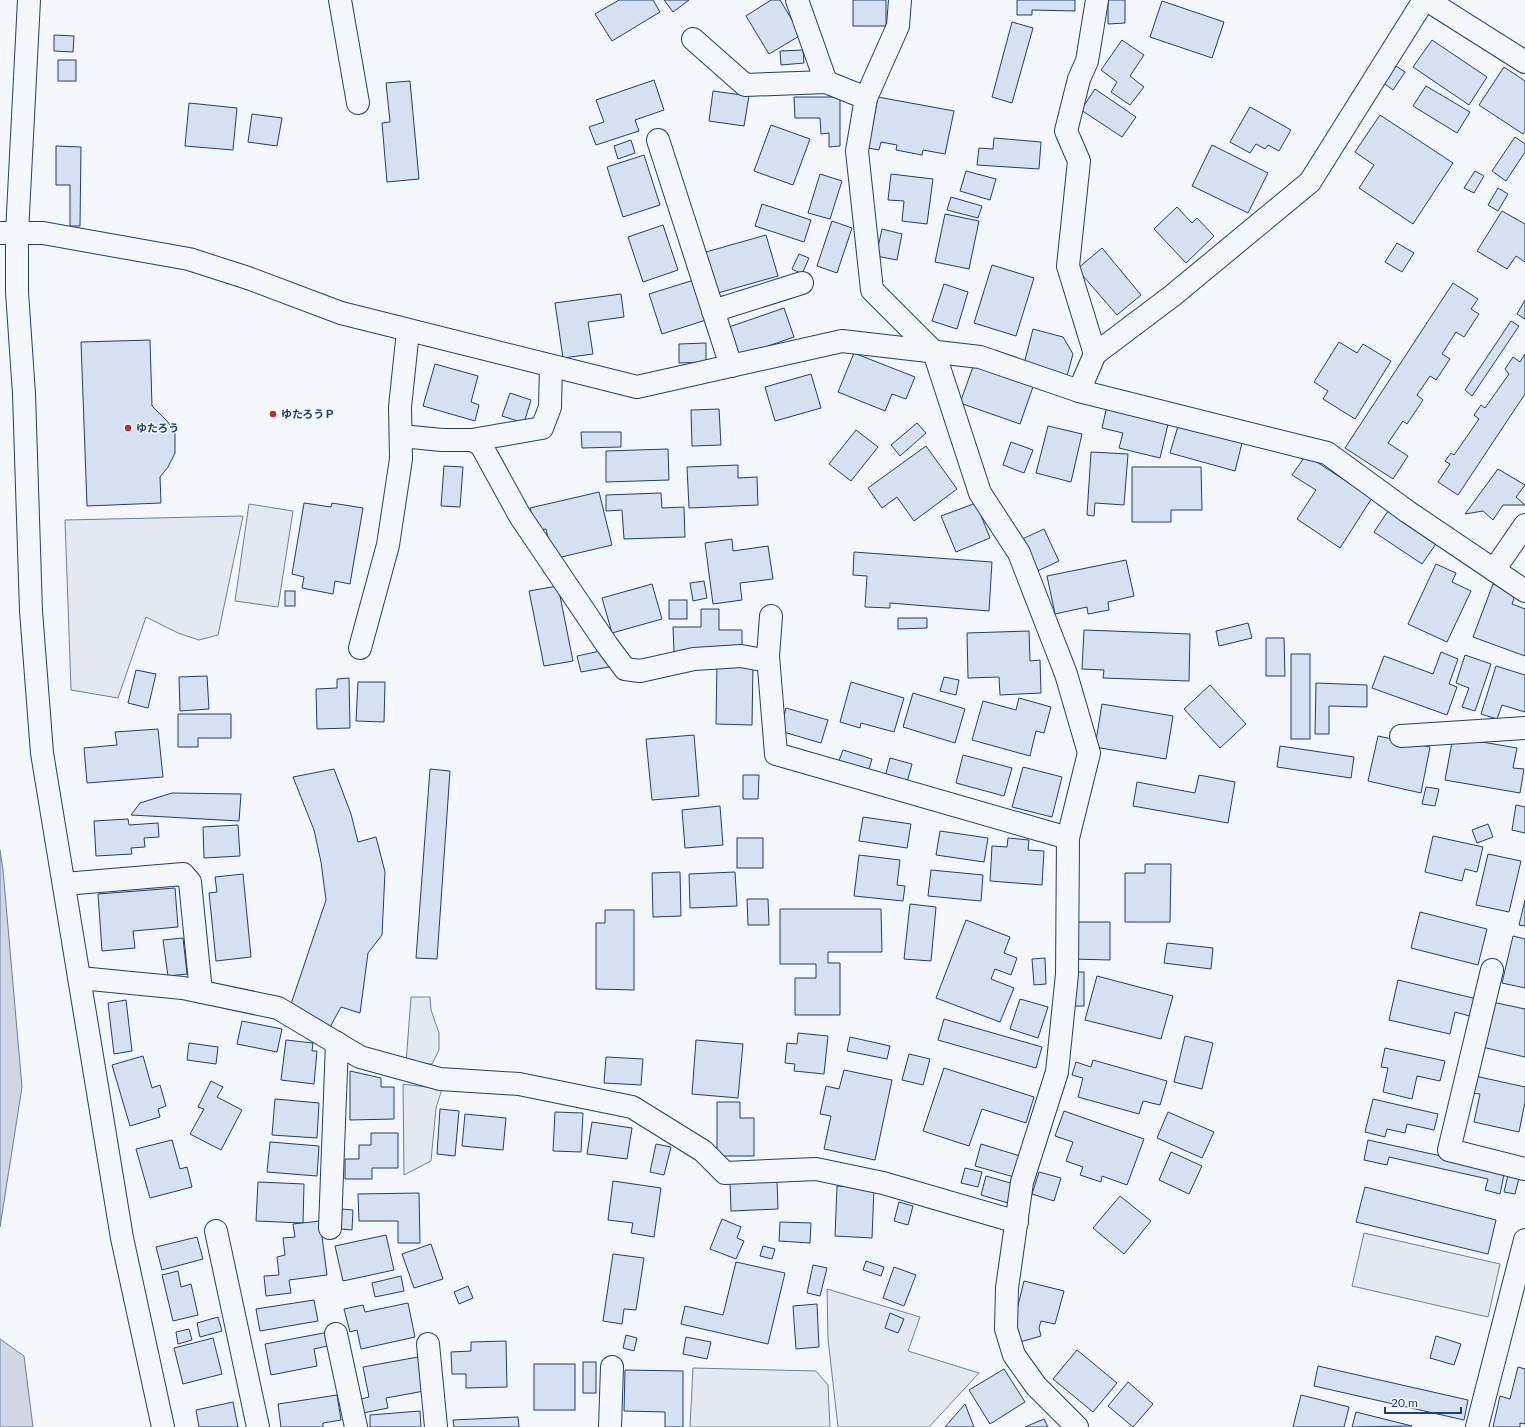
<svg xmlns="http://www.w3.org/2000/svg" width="1525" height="1427" viewBox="0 0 1525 1427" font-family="Lato,'Noto Sans JP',sans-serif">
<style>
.green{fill:#e3e9f0;stroke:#687fa3}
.water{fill:#cfd7e4;stroke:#687fa3}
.building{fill:#d5e0f0;stroke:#1d3f73}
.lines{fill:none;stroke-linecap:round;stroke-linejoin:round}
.minor-casing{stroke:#1d3f73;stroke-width:24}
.tertiary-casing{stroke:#1d3f73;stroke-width:24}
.minor{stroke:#f4f7fb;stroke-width:22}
.tertiary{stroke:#f4f7fb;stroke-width:22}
.poi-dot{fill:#c62828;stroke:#f4f7fb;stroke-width:1.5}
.labels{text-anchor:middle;stroke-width:3;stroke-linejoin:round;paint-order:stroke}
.poi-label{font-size:11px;font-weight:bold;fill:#1d3f73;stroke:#f4f7fb;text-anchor:start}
</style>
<rect width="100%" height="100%" fill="#f4f7fb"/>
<g class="green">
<path d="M249,504L293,511L278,607L235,601Z"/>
<path d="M243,516L218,635L199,640L178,633L146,617L118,698L71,690L65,520Z"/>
<path d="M411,997H430L431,1010L439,1033V1050L432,1064L406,1063Z"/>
<path d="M403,1084L442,1089L436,1108L431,1161L404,1175Z"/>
<path d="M1364,1233L1500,1264L1488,1317L1352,1286Z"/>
<path d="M827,1289L920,1317L908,1351L979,1373L929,1427H838L828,1339Z"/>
<path d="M693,1368L816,1371L828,1385L830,1427H690Z"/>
</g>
<g class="water">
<path d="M0,850L3,870L22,1087L0,1227Z"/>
<path d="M0,1339L24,1356L33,1427H0Z"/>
</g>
<g class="building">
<path d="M619,0H653L660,12L612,41L595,14Z"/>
<path d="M664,0H689L673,12Z"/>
<path d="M771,0H780L801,35L769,54L746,16Z"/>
<rect x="853" y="0" width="33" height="26"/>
<path d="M1017,0H1075V11L1032,10V15H1017Z"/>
<path d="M1108,0H1125V23L1108,24Z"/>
<path d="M1162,1L1224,22L1212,58L1150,37Z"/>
<path d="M1012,22L1033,28L1012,103L992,97Z"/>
<path d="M54,35L74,36L73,52L54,51Z"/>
<path d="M1122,40L1144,55L1130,76L1144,87L1130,105L1111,92L1117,82L1101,70Z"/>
<path d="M1432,40L1487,77L1469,105L1413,67Z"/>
<path d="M803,50L804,63L781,65L780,51Z"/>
<rect x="58" y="60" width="18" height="21"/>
<path d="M1393,64L1405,72L1393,90L1382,82Z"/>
<path d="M1504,67L1525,81V131L1523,134L1479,105Z"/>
<path d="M654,80L664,110L635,120L639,131L596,145L589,127L604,122L596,100Z"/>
<path d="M410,81L419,179L387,182L382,123L390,122L386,83Z"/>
<path d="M1426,86L1470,112L1457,133L1413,106Z"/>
<path d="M1095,89L1136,117L1122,137L1081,110Z"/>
<path d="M713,91L749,96L744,126L709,121Z"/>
<path d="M794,97H840V146L829,147V133L821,134L820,118H795Z"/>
<path d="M878,97L954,111L945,154L923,150L922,155L896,150L897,145L881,142L879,150L868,148Z"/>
<path d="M189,103L237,108L233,150L185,146Z"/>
<path d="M1250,107L1291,130L1279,151L1268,145L1265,149L1256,144L1250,153L1230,142Z"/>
<path d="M252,114L282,118L277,146L248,142Z"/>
<path d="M1380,115L1453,163L1413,224L1359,188L1374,165L1355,152Z"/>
<path d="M771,125L810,139L793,185L754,171Z"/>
<path d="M1515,137L1525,144V152L1506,181L1492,171Z"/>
<path d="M994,138L1041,142L1039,169L977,165L979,148L993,149Z"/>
<path d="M631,140L635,153L618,159L614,146Z"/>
<path d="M1212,145L1268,173L1248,213L1192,186Z"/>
<path d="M56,146L81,147L80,226H70V185H56Z"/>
<path d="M644,155L660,205L623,217L607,167Z"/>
<path d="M966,171L996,179L990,200L960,191Z"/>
<path d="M1475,171L1484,176L1474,193L1464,188Z"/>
<path d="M820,174L842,181L830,219L808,213Z"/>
<path d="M891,174L933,179L927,224L902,221L904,201L888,200Z"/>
<path d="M1498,188L1508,194L1498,211L1488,205Z"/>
<path d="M951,197L982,206L978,218L947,210Z"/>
<path d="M762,204L811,220L804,242L755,226Z"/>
<path d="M1177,207L1192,223L1197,218L1214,236L1186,263L1154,229Z"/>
<path d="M1502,211L1525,224V262L1516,256L1507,269L1477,251Z"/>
<path d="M945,214L979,221L969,269L935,262Z"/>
<path d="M832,221L852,228L837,273L817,266Z"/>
<path d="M663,225L678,270L643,282L628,237Z"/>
<path d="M882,229L902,234L897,260L876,256Z"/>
<path d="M766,235L778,276L718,293L706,252Z"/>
<path d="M1397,243L1414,253L1402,272L1385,262Z"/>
<path d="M1102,248L1141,295L1117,315L1077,269Z"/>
<path d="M799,254L809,258L802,274L792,269Z"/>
<path d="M992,265L1034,278L1016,336L974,323Z"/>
<path d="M694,280L706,320L662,334L649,294Z"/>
<path d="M1453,283L1478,299L1471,309L1479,314L1464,337L1456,332L1442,354L1450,359L1436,380L1430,376L1417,395L1423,400L1407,424L1403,421L1388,443L1408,456L1393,479L1345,448Z"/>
<path d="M944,284L968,292L957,329L932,321Z"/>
<path d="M621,294L624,317L588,322L593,354L563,358L555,303Z"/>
<path d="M1525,300V319L1517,314Z"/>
<path d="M784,308L794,337L739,356L729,327Z"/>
<path d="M1511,321L1519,326L1472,396L1465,390Z"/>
<path d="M1033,329L1063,337L1073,354L1067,376L1024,364Z"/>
<path d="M150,340L152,406L168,422L175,434V453L168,467L160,477L161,503L87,506L81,342Z"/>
<path d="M1339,342L1357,353L1363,344L1391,361L1355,419L1323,399L1328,391L1314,382Z"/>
<path d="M706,343V362L679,363V344Z"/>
<path d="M854,353L915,377L906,399L892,394L885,411L838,392Z"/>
<path d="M1525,354V394L1458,495L1438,482L1450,464L1445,461L1451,453L1454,455L1479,419L1474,415L1481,405L1485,408L1509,374L1505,369L1513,357L1520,362Z"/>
<path d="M435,364L478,376L471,402L479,405L475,421L423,406Z"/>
<path d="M974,364L1034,384L1020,424L960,403Z"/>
<path d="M811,374L821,408L775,421L765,387Z"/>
<path d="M510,393L531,400L524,423L502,416Z"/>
<path d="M1107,406L1169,420L1160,458L1119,448L1123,433L1102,428Z"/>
<path d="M719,409L721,445L692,446L691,410Z"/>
<path d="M917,423L926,433L900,456L891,445Z"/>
<path d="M1048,426L1082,434L1071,482L1036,473Z"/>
<path d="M1178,426L1242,443L1235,471L1170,453Z"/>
<path d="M856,430L878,447L851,481L829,464Z"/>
<path d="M581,432H621V447L582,448Z"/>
<path d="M1011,442L1033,450L1024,473L1003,465Z"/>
<path d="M926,446L957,489L914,521L897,497L882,508L868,488Z"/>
<path d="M668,449L669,480L606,482V451Z"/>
<path d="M1091,452L1128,454L1124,505L1095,503L1094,516L1087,515Z"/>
<path d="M1306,455L1372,498L1340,548L1297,519L1316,490L1292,475Z"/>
<path d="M738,465V478L757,477L758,505L689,508L687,467Z"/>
<path d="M444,466L463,467L460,507L441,506Z"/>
<path d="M1132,467H1201L1202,510H1171V522H1132Z"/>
<path d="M1498,469L1525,485L1516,497L1525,505H1503L1493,520L1483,511L1465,514Z"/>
<path d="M599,492L612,545L553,559L546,529L536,531L530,508Z"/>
<path d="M661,493L662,508L684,507L685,537L624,539L622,510L606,511V495Z"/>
<path d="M304,503L331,507L332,503L363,508L350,584L335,581L333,594L302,588L304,577L292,574Z"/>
<path d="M976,503L990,538L956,552L941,516Z"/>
<path d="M1390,508L1438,541L1422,564L1374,532Z"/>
<path d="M1044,529L1059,561L1033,573L1018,541Z"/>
<path d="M732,539L733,551L768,546L773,579L740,583L742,600L713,604L705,543Z"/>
<path d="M854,552L992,562L989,611L890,603V608L865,607L867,576L853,575Z"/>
<path d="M1126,560L1134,596L1108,602L1109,610L1088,614L1087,607L1055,614L1047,576Z"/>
<path d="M1436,564L1456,573L1452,582L1471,591L1447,642L1408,624Z"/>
<path d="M704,581L707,598L693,601L690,583Z"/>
<path d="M652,584L662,619L612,633L602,598Z"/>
<path d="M1493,584L1516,592L1512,604L1525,609V656L1473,637Z"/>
<path d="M558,586L573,661L544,666L529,591Z"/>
<rect x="285" y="591" width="10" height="15"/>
<rect x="669" y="600" width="18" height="19"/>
<path d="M701,609H719V630H742V652H674L673,627H701Z"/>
<path d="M898,618H927V628L898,629Z"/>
<path d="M1248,623L1252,638L1219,646L1216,631Z"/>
<path d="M1084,630L1190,634L1189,681L1103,678L1104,670L1082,669Z"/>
<path d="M1029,631L1030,661L1040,660L1041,693L1000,695L999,677L968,678L967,633Z"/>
<path d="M1266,638H1284L1285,676H1266Z"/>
<path d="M605,650L609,667L581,672L577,656Z"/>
<path d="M1441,652L1458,659L1449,684L1457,687L1447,715L1372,688L1384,656L1433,674Z"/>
<rect x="1291" y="654" width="19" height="85"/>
<path d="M1465,655L1491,664L1475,711L1462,707L1469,688L1456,683Z"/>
<path d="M717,663L753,664L752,725L716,724Z"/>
<path d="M1496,666L1525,675V712L1502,705L1497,719L1481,714Z"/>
<path d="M136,670L156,674L148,708L128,703Z"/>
<path d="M207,676L209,709L180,711L179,677Z"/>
<path d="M944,677L959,680L956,695L940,691Z"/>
<path d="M349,678L350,728L317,729L316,689L337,688V679Z"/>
<path d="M358,682H385L384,722L356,721Z"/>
<path d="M851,682L904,698L894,732L861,723L860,728L840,722Z"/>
<path d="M1316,683L1367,685V707L1329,706V734H1315Z"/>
<path d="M1210,685L1246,724L1220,748L1184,709Z"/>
<path d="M913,693L965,709L955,743L903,727Z"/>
<path d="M1019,698L1051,707L1044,733L1036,731L1030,756L972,740L983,701L1016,710Z"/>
<path d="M1102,704L1173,716L1166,759L1095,747Z"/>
<path d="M786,708L828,720L821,743L780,731Z"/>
<path d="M178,714H231V738H198V747H178Z"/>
<path d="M158,729L163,777L87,783L84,748L117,745L115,732Z"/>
<path d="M694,735L699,796L652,800L646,739Z"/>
<path d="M1378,736L1430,747L1421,793L1368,781Z"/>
<path d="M1453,737L1517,748L1513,768L1524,769L1520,793L1445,780Z"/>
<path d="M1280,746L1354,757L1351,778L1277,767Z"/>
<path d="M843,750L872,759L867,775L837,766Z"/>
<path d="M963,755L1012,768L1004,796L956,783Z"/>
<path d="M890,758L912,764L907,782L885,777Z"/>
<path d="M1023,767L1062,777L1052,817L1012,807Z"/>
<path d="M334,769L351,814L358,842L376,837L385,872L382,935L368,953L360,1013L341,1007L330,1027L291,1004L326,900L321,862L314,830L293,777Z"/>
<path d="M430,769L450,771L437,959L416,958Z"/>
<path d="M743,775H759L758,799H743Z"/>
<path d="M1199,775L1235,782L1228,823L1133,806L1137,782L1195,793Z"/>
<path d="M1426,787L1439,789L1435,806L1422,804Z"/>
<path d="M172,793L241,794L239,821L131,815L140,803Z"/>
<path d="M1516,805L1525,807V833L1512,830Z"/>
<path d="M720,806L723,845L685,848L682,810Z"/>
<path d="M863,817L911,824L907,848L859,841Z"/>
<path d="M128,819L129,825L158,823L159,837L144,838L145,847L131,848L132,854L96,856L94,821Z"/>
<path d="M1488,824L1493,837L1477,843L1472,830Z"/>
<path d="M238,825L240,856L204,858L203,827Z"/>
<path d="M940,831L988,838L984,862L936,855Z"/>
<path d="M1433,836L1483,847L1477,872L1465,869L1462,881L1425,872Z"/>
<rect x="737" y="838" width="26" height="30"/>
<path d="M1008,838L1029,840L1028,850L1044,851L1042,885L990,881L992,846L1007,847Z"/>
<path d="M1488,854L1521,861L1509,912L1476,905Z"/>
<path d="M859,855L900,860L897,885L905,886L903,901L854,896Z"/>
<path d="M1145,864H1171L1170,922H1125V873H1145Z"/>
<path d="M931,870L983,875L981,901L928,896Z"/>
<path d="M680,872L681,916L653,917L652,873Z"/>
<path d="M735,872L737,906L690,908L689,874Z"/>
<path d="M243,874L251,957L216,961L209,893L217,892L215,877Z"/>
<path d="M175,888L178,927L133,931L135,948L102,951L98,894Z"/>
<path d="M747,899H768L769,925H748Z"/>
<path d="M1525,900V926L1519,925Z"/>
<path d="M910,904L936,907L931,961L904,959Z"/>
<path d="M780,909H881L882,952H828V963H840V1015H795V978H816V964H780Z"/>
<path d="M605,910H634V990L596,989V923H605Z"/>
<path d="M1420,912L1487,929L1478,965L1411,948Z"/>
<path d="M966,920L1010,937L1004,953L1017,958L1011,975L995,969L991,979L1014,988L1000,1022L936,998Z"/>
<path d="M1074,922H1110V960L1073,959Z"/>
<path d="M1513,936L1525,939V988L1502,983Z"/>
<path d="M183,938L187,974L168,976L163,940Z"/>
<path d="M1167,943L1213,948L1211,969L1164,963Z"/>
<path d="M1045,958L1046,984L1034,985L1032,959Z"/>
<rect x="1072" y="972" width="12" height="34"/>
<path d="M1097,976L1173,996L1161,1039L1085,1020Z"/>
<path d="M1398,980L1477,999L1473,1017L1455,1012L1450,1034L1389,1020Z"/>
<path d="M1020,999L1048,1007L1038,1038L1010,1029Z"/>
<path d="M126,1000L132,1051L114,1054L108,1003Z"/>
<path d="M1492,1002L1525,1009V1057L1482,1047Z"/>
<path d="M944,1019L1042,1047L1036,1068L938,1040Z"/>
<path d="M242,1021L282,1029L277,1052L237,1044Z"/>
<path d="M798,1033L828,1036L824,1074L794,1071L795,1064L785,1063L787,1043L797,1044Z"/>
<path d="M1185,1036L1213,1043L1202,1089L1174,1082Z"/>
<path d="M850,1037L890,1046L887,1059L847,1051Z"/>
<path d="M286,1040L313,1043L312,1051H317L314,1084L281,1080Z"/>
<path d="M696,1040L743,1044L738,1098L692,1094Z"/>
<path d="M189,1043L218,1047L216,1064L187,1060Z"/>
<path d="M1385,1048L1445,1061L1440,1081L1417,1076L1412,1099L1383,1092L1388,1068L1381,1067Z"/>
<path d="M909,1054L930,1059L923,1085L902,1080Z"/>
<path d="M143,1056L152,1088L160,1085L166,1106L158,1109L160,1117L130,1126L112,1065Z"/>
<path d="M606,1057L643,1059L641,1085L604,1083Z"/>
<path d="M1093,1060L1167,1081L1160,1105L1143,1101L1139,1114L1078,1097L1083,1078L1072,1075L1076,1062L1091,1067Z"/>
<path d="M944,1068L1034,1097L1026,1123L982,1109L969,1146L923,1131Z"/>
<path d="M844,1070L892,1080L875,1160L824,1149L831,1116L820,1114L826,1086L839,1089Z"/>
<path d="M350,1071L381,1078V1087H394V1119L350,1120Z"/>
<path d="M1475,1076L1525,1087V1102L1519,1132L1474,1122L1480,1094L1472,1093Z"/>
<path d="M211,1081L223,1087L217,1097L242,1110L221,1150L190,1134L204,1109L198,1107Z"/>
<path d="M275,1099L319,1103L317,1138L272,1135Z"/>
<path d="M1373,1099L1438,1114L1434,1130L1407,1124L1405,1133L1387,1129L1385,1137L1365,1132Z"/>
<path d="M717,1102H740V1118H754V1156H717Z"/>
<path d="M440,1109L459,1111L455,1156L437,1154Z"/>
<path d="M1064,1111L1144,1139L1127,1185L1102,1176L1101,1182L1080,1175L1083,1167L1066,1161L1073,1142L1055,1136Z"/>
<path d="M555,1112L583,1113L581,1152L553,1151Z"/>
<path d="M1168,1112L1214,1132L1202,1158L1157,1138Z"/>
<path d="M465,1114L506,1118L503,1150L462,1146Z"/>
<path d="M592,1122L632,1128L627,1159L587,1154Z"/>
<path d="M371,1133H398V1168H372V1179H345V1159H359V1145H371Z"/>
<path d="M172,1140L180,1169L187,1167L192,1187L150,1198L136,1149Z"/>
<path d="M1368,1140L1505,1170L1500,1194L1485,1190L1488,1179L1389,1157L1387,1165L1364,1160Z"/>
<path d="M270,1142L319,1146L317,1176L267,1172Z"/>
<path d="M656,1144L671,1147L664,1175L650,1172Z"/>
<path d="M981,1144L1020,1156L1014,1177L975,1166Z"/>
<path d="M1171,1152L1202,1166L1189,1194L1159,1180Z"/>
<path d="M965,1168L982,1172L978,1187L961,1183Z"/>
<path d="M1039,1172L1061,1178L1054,1201L1032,1194Z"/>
<path d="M1508,1175L1519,1178L1515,1194L1504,1192Z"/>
<path d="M986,1176L1014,1184L1008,1203L981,1195Z"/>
<path d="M777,1180L778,1209L731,1211L730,1181Z"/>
<path d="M613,1181L661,1188L654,1237L631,1233L633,1223L608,1220Z"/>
<path d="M258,1182L304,1184L303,1223L256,1221Z"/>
<path d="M837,1186L874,1188L872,1238L835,1236Z"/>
<path d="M1365,1187L1496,1220L1488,1254L1356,1222Z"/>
<path d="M419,1193L420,1243H398V1221H359L358,1194Z"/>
<path d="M1120,1196L1151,1221L1124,1254L1093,1228Z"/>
<path d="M899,1202L913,1206L908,1225L894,1221Z"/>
<path d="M342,1209L353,1210L352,1230L341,1229Z"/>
<path d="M722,1219L741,1227L737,1238L744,1241L736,1259L710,1249Z"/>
<path d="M320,1221L327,1275L289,1280L291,1293L266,1296L264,1276L279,1275L277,1257L285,1255L283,1238L295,1237L293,1224Z"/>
<path d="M780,1222L811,1223L810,1243L779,1241Z"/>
<path d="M386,1235L394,1270L343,1281L335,1246Z"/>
<path d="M197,1237L203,1259L162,1270L156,1247Z"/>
<path d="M431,1244L443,1279L414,1288L402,1254Z"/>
<path d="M763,1246L775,1249L772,1259L760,1256Z"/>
<path d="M613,1254L644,1258L636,1310L624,1309L622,1324L603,1321Z"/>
<path d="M866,1261L884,1267L881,1276L863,1270Z"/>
<path d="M736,1262L785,1273L768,1344L681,1324L685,1306L723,1315Z"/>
<path d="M813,1265L827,1268L820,1296L807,1293Z"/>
<path d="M894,1267L916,1275L904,1306L883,1298Z"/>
<path d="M178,1271L181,1287L191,1284L198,1315L173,1321L162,1275Z"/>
<path d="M401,1276L404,1291L375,1297L372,1283Z"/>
<path d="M1024,1281L1064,1291L1055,1324L1041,1321L1039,1328L1041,1336L1020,1342L1014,1322Z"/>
<path d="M468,1286L473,1298L459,1304L454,1292Z"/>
<path d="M314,1300L318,1321L260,1331L256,1309Z"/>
<path d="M408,1303L415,1337L361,1349L357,1330L350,1332L344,1309L363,1305L365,1312Z"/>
<path d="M817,1304L819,1347L796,1349L793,1306Z"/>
<path d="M890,1313L904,1319L898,1333L885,1328Z"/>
<path d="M218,1317L222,1331L200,1337L197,1323Z"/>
<path d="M189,1329L192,1340L178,1344L176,1332Z"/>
<path d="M329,1332L332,1345L314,1349L317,1366L271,1375L265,1344Z"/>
<path d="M626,1335L637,1338L634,1351L623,1348Z"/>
<path d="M1436,1336L1461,1344L1454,1365L1430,1358Z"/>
<path d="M686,1337L711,1342L707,1359L683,1354Z"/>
<path d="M213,1338L222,1374L183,1384L174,1348Z"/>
<path d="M506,1341L507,1387L466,1388V1374H452L451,1352L471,1351V1342Z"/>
<path d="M1077,1350L1117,1383L1093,1412L1053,1379Z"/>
<path d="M418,1357L424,1391L386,1398L388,1408L363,1413L361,1399L369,1397L363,1367Z"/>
<rect x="583" y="1362" width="13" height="31"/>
<rect x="534" y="1364" width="41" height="46"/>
<path d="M1318,1366L1468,1400L1464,1420L1314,1386Z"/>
<path d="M1518,1367L1525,1369V1424L1520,1423V1427H1493L1500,1396L1510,1399Z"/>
<path d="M1004,1369L1025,1402L990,1424L969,1390Z"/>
<path d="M625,1370L683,1371V1427H665V1412L624,1411Z"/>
<path d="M1128,1382L1153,1404L1133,1427L1108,1406Z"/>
<path d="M337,1395L341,1420L323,1423V1427H281L278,1404Z"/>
<path d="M1301,1395L1349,1407L1344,1427H1293Z"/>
<path d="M233,1402L238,1427H199L196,1410Z"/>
<path d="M965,1404L974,1427H945Z"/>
<path d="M420,1411L421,1427H370V1415Z"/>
<path d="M1356,1412L1412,1426L1352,1427Z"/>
<path d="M518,1417L519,1427H454L453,1420Z"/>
<path d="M1044,1419L1048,1427H1025Z"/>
</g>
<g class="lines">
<defs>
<g id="minor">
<path d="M340,0L358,103"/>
<path d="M797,0L826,82"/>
<path d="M1427,0L1525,62"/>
<path d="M693,39L745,85L826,82L866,98L857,151L872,290L934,352L980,493L1019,553L1066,674L1089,753L1068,838L1067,974L1057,1072L1022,1182L1007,1288L1006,1329L1014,1355L1036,1386L1077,1427"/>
<path d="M866,98L898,26L900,0"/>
<path d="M658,140L731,366"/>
<path d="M0,233H43L189,259L248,278L341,313L637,387L842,341L980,357L1079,391L1327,453L1408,512L1525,591"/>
<path d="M713,311L802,283"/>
<path d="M1095,354L1068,266L1079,161L1066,131L1079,79L1087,61L1097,0"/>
<path d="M1079,391L1095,354L1172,296L1310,182L1424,0"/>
<path d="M401,436L442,440H472L481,445L520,516L607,645L625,669L640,671L694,659L741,656L768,661"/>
<path d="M472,440L542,428L550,407L551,366"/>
<path d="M1494,570L1525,525"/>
<path d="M771,616L768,656L776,754L1068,838"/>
<path d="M360,648L388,545L401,459L400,407L408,331"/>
<path d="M1401,736L1525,728"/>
<path d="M64,884L183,874L190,882L201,992"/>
<path d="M1492,970L1449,1150L1525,1169"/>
<path d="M80,978L183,988L278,1008L360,1057L440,1079L519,1084L632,1107L703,1151L725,1173L816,1169L883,1183L1017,1222"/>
<path d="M330,1228L337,1043"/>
<path d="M216,1231L258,1427"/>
<path d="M336,1334L356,1427"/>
<path d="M428,1344L436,1427"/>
<path d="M610,1427L612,1367"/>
<path d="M1477,1427L1525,1240"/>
</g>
<path id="tertiary" d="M29,0L17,233V292L24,394L31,611L42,753L122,1238L163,1427"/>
</defs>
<use href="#minor" class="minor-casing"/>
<use href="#tertiary" class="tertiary-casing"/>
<use href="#minor" class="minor"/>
<use href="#tertiary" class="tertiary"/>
</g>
<g class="poi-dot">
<circle cx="273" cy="414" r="4"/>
<circle cx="128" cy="428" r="4"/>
</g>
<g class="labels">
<g class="poi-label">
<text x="281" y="418">ゆたろうＰ</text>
<text x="136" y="432">ゆたろう</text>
</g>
</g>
<path d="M1385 1407v6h76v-6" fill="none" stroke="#1d3f73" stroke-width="2"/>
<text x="1391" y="1407" font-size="12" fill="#1d3f73" stroke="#f4f7fb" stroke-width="3" paint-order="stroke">20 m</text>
</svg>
